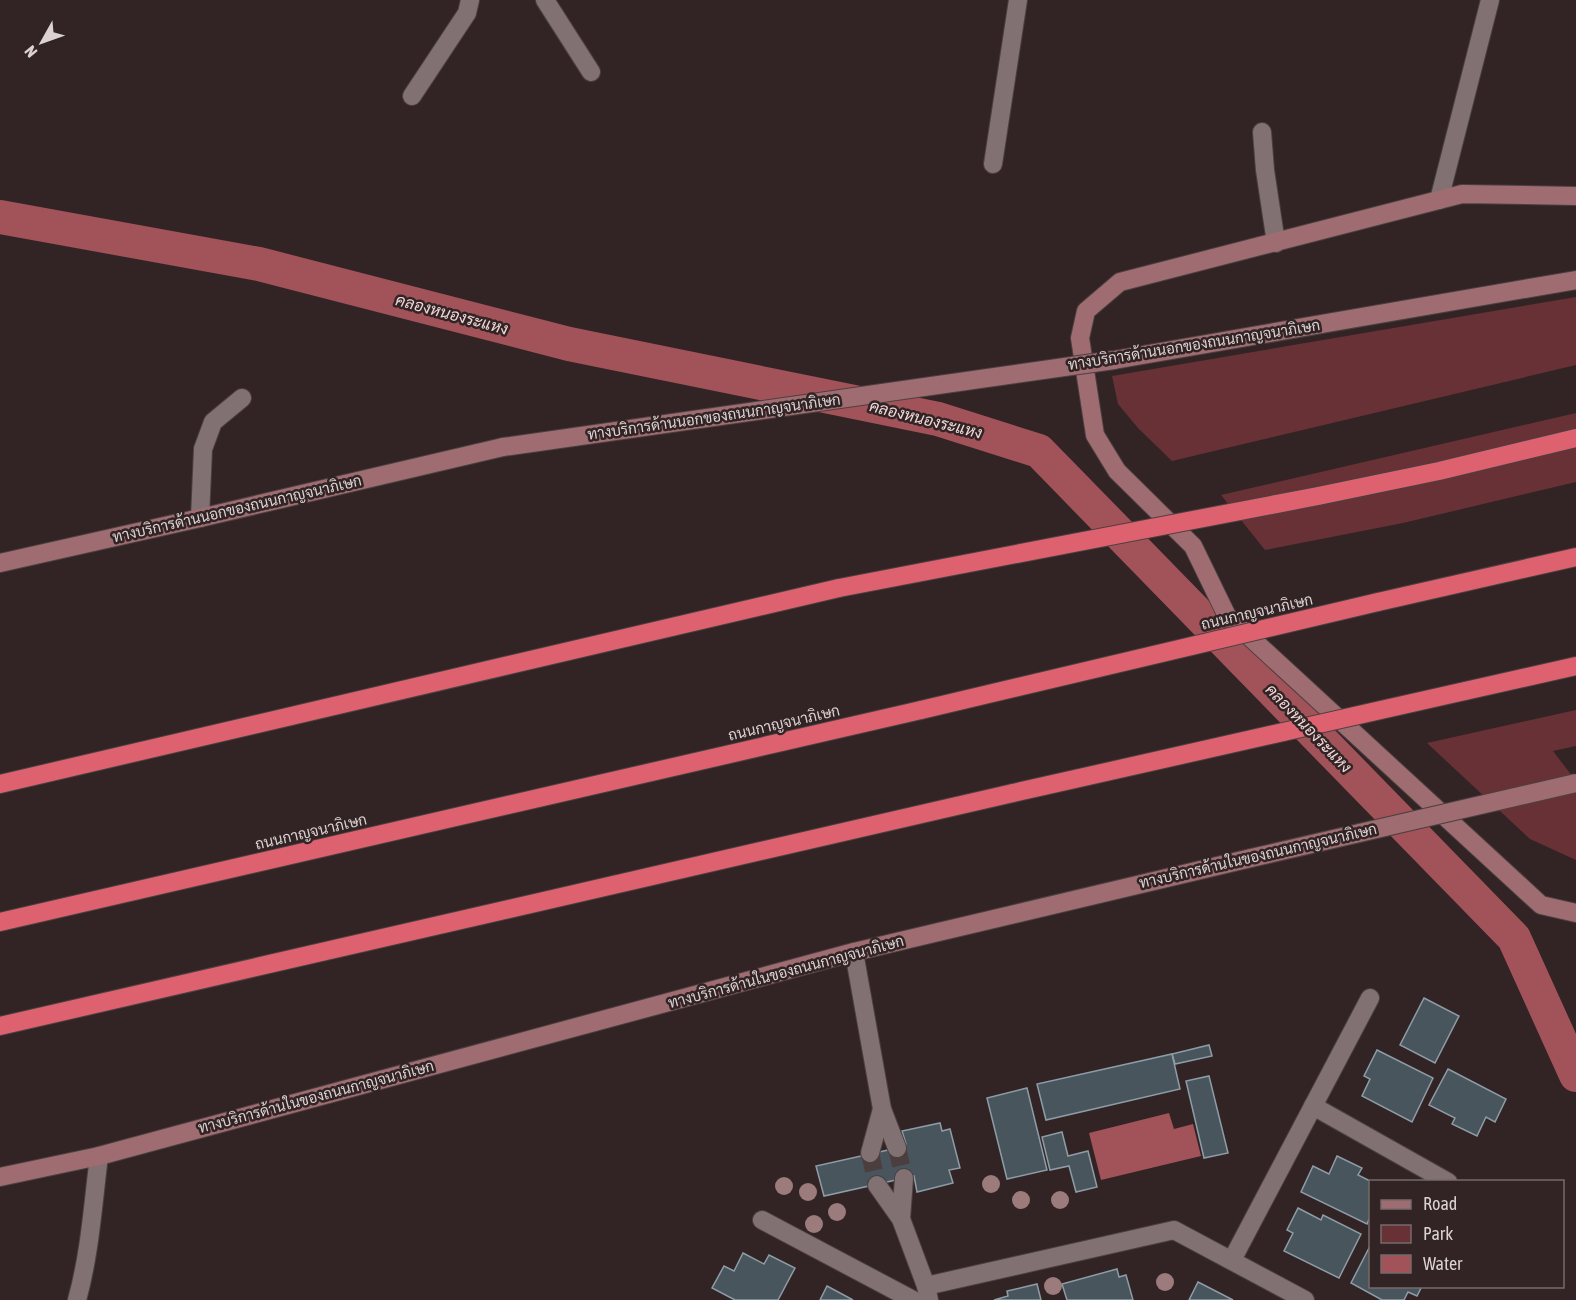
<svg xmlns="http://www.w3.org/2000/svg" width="1576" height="1300" viewBox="0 0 1576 1300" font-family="'Asap Condensed',Sarabun,sans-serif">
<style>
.green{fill:#683136}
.water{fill:#a25259}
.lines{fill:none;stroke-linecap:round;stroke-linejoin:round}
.canal{stroke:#a25259;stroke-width:34}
.building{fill:#48555d;stroke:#8e9ca6;stroke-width:1.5}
.minor-tunnel{stroke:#4c3e3f;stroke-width:18;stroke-dasharray:18 9;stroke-linecap:butt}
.minor-casing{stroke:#4c4041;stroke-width:20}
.secondary-casing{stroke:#4c4041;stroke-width:20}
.motorway-casing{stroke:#4c4041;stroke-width:20}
.minor{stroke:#827172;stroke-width:18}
.secondary{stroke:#9e6c71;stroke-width:18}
.motorway{stroke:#de616f;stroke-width:18}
.secondary-bridge-casing{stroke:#4c4041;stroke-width:20;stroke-linecap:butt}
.motorway-bridge-casing{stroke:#4c4041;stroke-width:20;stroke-linecap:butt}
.secondary-bridge{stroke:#9e6c71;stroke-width:18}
.motorway-bridge{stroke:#de616f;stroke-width:18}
.tree{fill:#9c7b7c}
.labels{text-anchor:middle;stroke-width:5;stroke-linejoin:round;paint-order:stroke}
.street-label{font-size:15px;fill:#dcd2d3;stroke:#322425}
.water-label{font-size:16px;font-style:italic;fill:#f0d8d9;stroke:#322425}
</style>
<rect width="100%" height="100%" fill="#322425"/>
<g class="green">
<path d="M1576,297V365L1172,461L1138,428L1118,404L1112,376Z"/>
<path d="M1576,413V482L1403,523L1265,550L1221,495Z"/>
<path d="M1576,710V746L1553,751L1576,781V860L1530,839L1427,743Z"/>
</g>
<path class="water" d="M1169,1113L1174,1129L1193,1124L1201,1156L1101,1180L1089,1133Z"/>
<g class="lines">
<path class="canal" d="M0,217L259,264L569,344L938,419L1039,451L1514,938L1576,1075"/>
</g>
<g class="building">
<path d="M1424,998L1459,1016L1435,1063L1400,1045Z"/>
<path d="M1209,1045L1212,1056L1175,1064L1172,1054Z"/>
<path d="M1377,1050L1433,1078L1412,1122L1362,1096L1370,1079L1364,1076Z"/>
<path d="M1172,1054L1180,1089L1046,1120L1037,1084Z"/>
<path d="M1448,1069L1506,1099L1495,1122L1486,1117L1477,1136L1452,1124L1455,1118L1429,1105Z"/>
<path d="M1209,1076L1228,1153L1204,1158L1186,1081Z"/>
<path d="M1027,1088L1047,1170L1007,1179L987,1098Z"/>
<path d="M940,1123L942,1131L950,1129L960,1168L949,1170L953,1183L917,1192L914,1176L824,1196L816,1166L897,1148L906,1144L902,1131Z"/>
<path d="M1062,1132L1068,1156L1088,1151L1097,1187L1076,1192L1069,1166L1050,1170L1042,1137Z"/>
<path d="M1337,1156L1362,1168L1358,1175L1372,1182H1370V1217L1367,1224L1301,1192L1313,1166L1329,1174Z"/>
<path d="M1298,1208L1321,1220L1323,1215L1361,1234L1339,1278L1284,1251L1293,1233L1287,1230Z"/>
<path d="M1370,1246V1286H1422L1417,1296L1408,1292L1404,1300H1382L1351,1283Z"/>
<path d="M743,1253L764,1264L769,1255L795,1268L778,1300H735L712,1288L724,1266L734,1271Z"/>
<path d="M1117,1269L1119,1277L1126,1275L1133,1300H1067L1062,1284Z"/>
<path d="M1198,1282L1233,1300H1189Z"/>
<path d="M1037,1284L1041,1300H994L1008,1296L1007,1291Z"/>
<path d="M827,1286L853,1300H820Z"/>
</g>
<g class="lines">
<g class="minor-tunnel">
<path d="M897,1148L904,1178"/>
<path d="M870,1153L877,1185"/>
</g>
<defs>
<g id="minor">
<path d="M545,0L591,72"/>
<path d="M412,96L467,13L470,0"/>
<path d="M1262,132L1265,170L1276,243"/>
<path d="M993,164L1018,0"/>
<path d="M1439,200L1490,0"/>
<path d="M200,518L203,449L213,422L242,398"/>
<path d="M854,952L882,1109L897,1148"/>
<path d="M1313,1106L1448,1182"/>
<path d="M870,1153L882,1109"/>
<path d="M877,1185L901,1219L926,1286L929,1300"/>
<path d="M901,1219L904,1178"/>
<path d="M762,1220L913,1300"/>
<path d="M1232,1260L1370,998"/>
<path d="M926,1286L1174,1230L1305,1300"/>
<path d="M77,1300C90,1253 93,1204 99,1156"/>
</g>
<g id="secondary">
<path d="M1576,196L1462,194L1120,282L1086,311L1080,338L1095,435L1117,471L1193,546L1227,616L1541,905L1576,913"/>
<path d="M1114,360L1576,280"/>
<path d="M0,563L200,518L503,447"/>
<path d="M0,1177L99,1156L854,952L1251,858"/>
</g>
<g id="motorway">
<path d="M1318,496L1439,471L1576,438"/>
<path d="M1378,602L1576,557"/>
<path d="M1465,691L1576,666"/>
<path d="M0,784L839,588"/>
<path d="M0,922L921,710"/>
<path d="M0,1026L1013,793"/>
</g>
</defs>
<use href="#minor" class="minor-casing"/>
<use href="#secondary" class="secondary-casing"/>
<use href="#motorway" class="motorway-casing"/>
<use href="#minor" class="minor"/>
<use href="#secondary" class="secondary"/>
<use href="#motorway" class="motorway"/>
<defs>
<g id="secondary-bridge">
<path d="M503,447L1114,360"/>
<path d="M1251,858L1576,783"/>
</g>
<g id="motorway-bridge">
<path d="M839,588L1318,496"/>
<path d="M921,710L1378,602"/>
<path d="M1013,793L1465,691"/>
</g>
</defs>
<use href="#secondary-bridge" class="secondary-bridge-casing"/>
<use href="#motorway-bridge" class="motorway-bridge-casing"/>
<use href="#secondary-bridge" class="secondary-bridge"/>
<use href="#motorway-bridge" class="motorway-bridge"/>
</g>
<g class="tree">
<circle cx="991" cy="1184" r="9"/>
<circle cx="784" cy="1186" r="9"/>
<circle cx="808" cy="1192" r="9"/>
<circle cx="1021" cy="1200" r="9"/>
<circle cx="1060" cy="1200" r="9"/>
<circle cx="837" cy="1212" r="9"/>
<circle cx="814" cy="1224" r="9"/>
<circle cx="1165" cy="1282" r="9"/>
<circle cx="1053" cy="1286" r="9"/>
</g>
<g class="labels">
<g class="street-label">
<text transform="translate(1194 345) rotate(-9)" y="5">ทางบริการด้านนอกของถนนกาญจนาภิเษก</text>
<text transform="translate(714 417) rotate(-8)" y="5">ทางบริการด้านนอกของถนนกาญจนาภิเษก</text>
<text transform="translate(237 509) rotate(-13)" y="5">ทางบริการด้านนอกของถนนกาญจนาภิเษก</text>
<text transform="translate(1257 612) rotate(-13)" y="5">ถนนกาญจนาภิเษก</text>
<text transform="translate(784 723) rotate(-13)" y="5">ถนนกาญจนาภิเษก</text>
<text transform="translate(311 832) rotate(-13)" y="5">ถนนกาญจนาภิเษก</text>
<text transform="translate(1258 856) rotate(-13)" y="5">ทางบริการด้านในของถนนกาญจนาภิเษก</text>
<text transform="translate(786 972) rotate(-15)" y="5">ทางบริการด้านในของถนนกาญจนาภิเษก</text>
<text transform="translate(316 1097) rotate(-15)" y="5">ทางบริการด้านในของถนนกาญจนาภิเษก</text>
</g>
<g class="water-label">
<text transform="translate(452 314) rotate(15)" y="6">คลองหนองระแหง</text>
<text transform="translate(926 419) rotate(14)" y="6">คลองหนองระแหง</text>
<text transform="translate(1309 728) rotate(46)" y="6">คลองหนองระแหง</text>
</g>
</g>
<rect x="1369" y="1180" width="195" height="108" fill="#322425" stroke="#766a6b" stroke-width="1.5"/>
<rect x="1381" y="1200" width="30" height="9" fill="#9e6c71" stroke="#766a6b" stroke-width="1.5"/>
<text x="1423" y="1210" font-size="18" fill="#dcd2d3">Road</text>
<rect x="1381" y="1225" width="30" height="18" fill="#683136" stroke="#766a6b" stroke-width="1.5"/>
<text x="1423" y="1240" font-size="18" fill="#dcd2d3">Park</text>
<rect x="1381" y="1255" width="30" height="18" fill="#a25259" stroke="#766a6b" stroke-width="1.5"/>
<text x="1423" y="1270" font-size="18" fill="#dcd2d3">Water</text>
<g transform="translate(42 42) rotate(230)" stroke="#322425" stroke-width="4.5" paint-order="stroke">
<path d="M0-4.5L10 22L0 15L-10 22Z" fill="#dcd2d3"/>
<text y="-9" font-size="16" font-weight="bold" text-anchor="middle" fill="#dcd2d3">N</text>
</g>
</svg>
